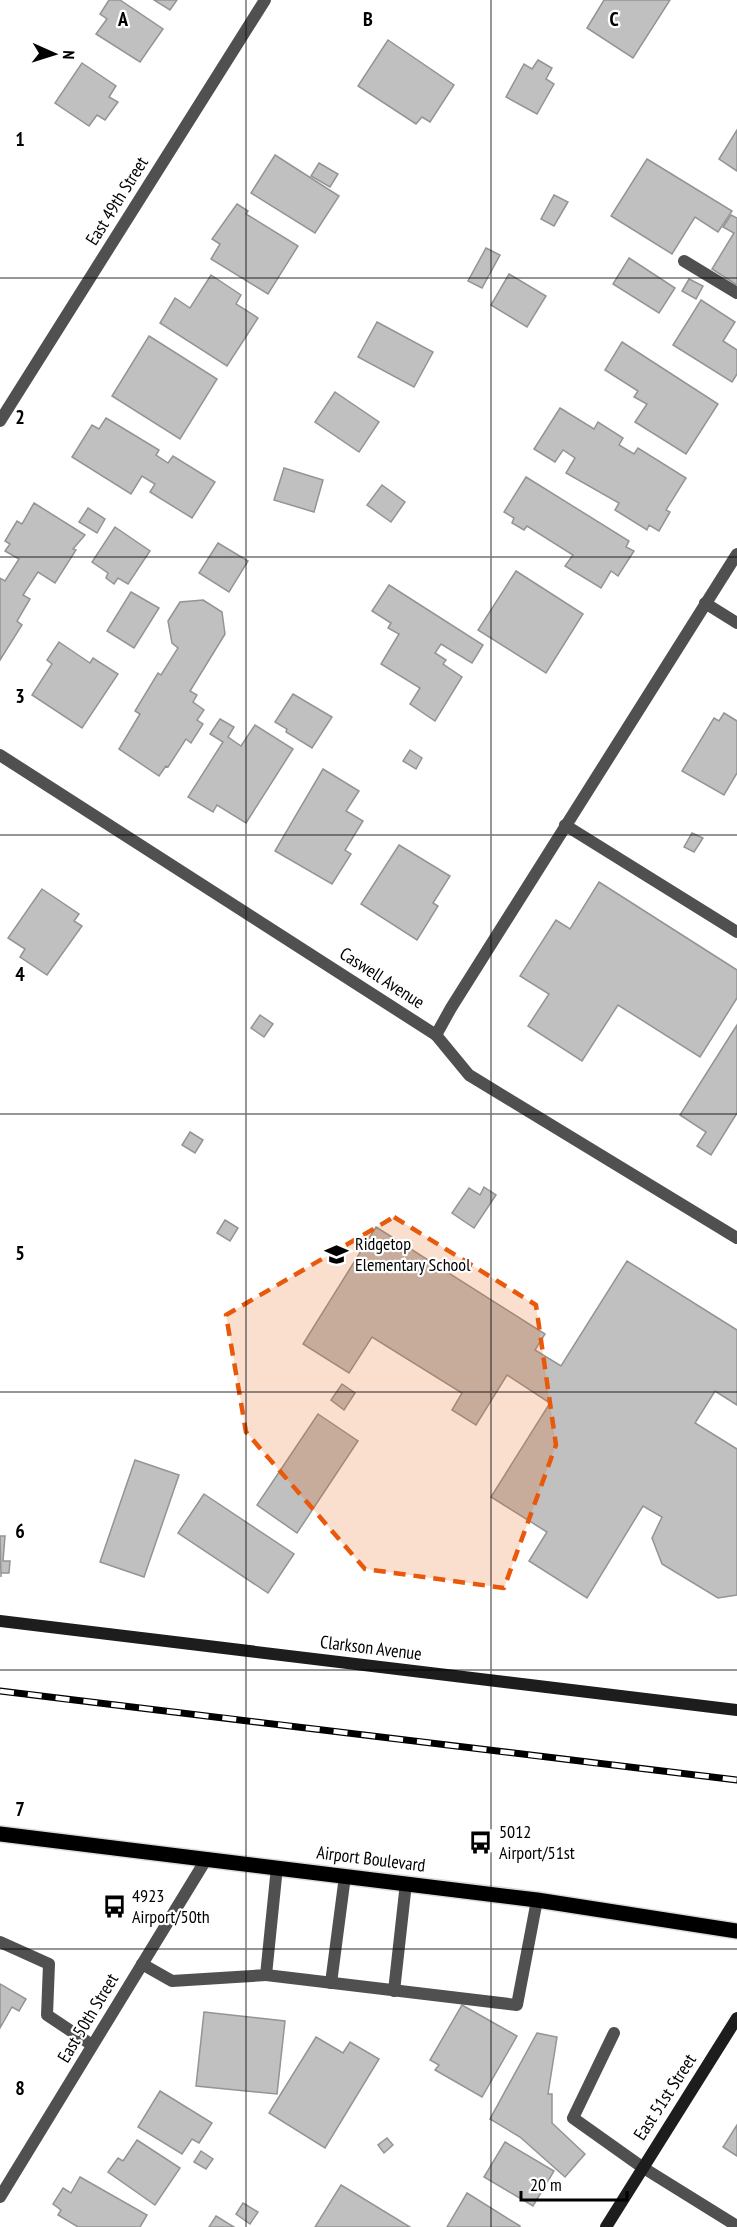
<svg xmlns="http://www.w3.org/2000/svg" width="737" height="2227" viewBox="0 0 737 2227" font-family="'PT Sans Narrow',sans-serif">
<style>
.building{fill:#c0c0c0;stroke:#949494;stroke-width:1.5}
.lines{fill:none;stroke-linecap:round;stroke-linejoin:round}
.primary-casing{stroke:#dbdbdb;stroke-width:18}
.lane{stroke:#505050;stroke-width:12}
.street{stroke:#505050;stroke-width:12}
.secondary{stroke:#1d1d1d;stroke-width:12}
.primary{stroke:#000;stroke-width:15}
.rail-casing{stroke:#000;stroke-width:7}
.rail{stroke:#fff;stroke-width:4.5;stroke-dasharray:14;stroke-linecap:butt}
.marked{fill:#e8590c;fill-opacity:0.2;stroke:#e8590c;stroke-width:4.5;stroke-dasharray:12 8;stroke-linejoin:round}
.grid{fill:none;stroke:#000;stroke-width:1.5;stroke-opacity:0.55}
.labels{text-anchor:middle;stroke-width:4.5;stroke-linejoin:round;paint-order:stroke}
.street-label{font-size:18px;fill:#000;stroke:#fff}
.poi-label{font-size:18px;fill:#000;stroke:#fff;text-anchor:start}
.grid-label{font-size:20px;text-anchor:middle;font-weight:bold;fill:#000;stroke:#fff;stroke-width:4.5;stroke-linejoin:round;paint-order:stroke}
</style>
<rect width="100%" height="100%" fill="#fff"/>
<g class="building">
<path d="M109,0H120L163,29L140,62L96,34L107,19L100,14Z"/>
<path d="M154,0H177L170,10Z"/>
<path d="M604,0H670L633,58L587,28Z"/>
<path d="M388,40L454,85L430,122L422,117L416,124L358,86Z"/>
<path d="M538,60L552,68L546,79L554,84L537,114L506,97L524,64L532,69Z"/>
<path d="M82,63L116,86L109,97L118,102L105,120L97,115L89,126L55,103Z"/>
<path d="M737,130V171L719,159Z"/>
<path d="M275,155L339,196L315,233L251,193Z"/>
<path d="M647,159L732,211L718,232L695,217L672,254L611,216Z"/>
<path d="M319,163L338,174L330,187L311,176Z"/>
<path d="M554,195L568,202L554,226L541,219Z"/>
<path d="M237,204L248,211L246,214L298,246L268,294L211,259L220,244L212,239Z"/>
<path d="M731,215L737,218V285L712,269L734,233L723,227Z"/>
<path d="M486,248L500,255L482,288L468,281Z"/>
<path d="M629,258L675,288L659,313L613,284Z"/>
<path d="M509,274L546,296L527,327L491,305Z"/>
<path d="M211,275L241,295L236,304L258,318L227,366L160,323L175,298L190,308Z"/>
<path d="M689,279L703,286L696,299L682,291Z"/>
<path d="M701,300L735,322L723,341L737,350V374L732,382L673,345Z"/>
<path d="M377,322L433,352L414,387L358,357Z"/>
<path d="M149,336L217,379L180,439L112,396Z"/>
<path d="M622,342L718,404L686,454L635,422L647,404L634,397L638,391L605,370Z"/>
<path d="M335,392L379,422L359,452L315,422Z"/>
<path d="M560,408L594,429L598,422L623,438L619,445L634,454L638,448L686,478L666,510L670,512L659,531L649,525L647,530L615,510L619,503L566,473L575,458L563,450L555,462L534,449Z"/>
<path d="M106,418L159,450L156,455L168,463L173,456L215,482L192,518L150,492L155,484L142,476L131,494L72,457L92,425L99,429Z"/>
<path d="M284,468L323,480L314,512L274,500Z"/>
<path d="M526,477L629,541L626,547L634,551L618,576L611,571L601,588L565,566L573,555L527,526L524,530L512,523L514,518L504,512Z"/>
<path d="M382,485L405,502L391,522L367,505Z"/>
<path d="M34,503L85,535L73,549L76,550L55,583L38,572L23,595L30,599L17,621L22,625L0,660V578L5,581L19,559L5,551L10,544L5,541L17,521L22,524Z"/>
<path d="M88,508L105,519L97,533L79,522Z"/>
<path d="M115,527L150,551L128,584L118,578L114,584L106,578L108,573L92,562Z"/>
<path d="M218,543L248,561L229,592L199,573Z"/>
<path d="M516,571L583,614L546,673L478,630Z"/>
<path d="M389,585L483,645L472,663L441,644L435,653L446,660L443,664L462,677L435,721L410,704L420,688L381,664L399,634L388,628L391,623L372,611Z"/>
<path d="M131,592L159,608L134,648L107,631Z"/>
<path d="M203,600L222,612L225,634L190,691L197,695L193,702L204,710L197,720L203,724L191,743L186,739L168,767L166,766L159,776L119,749L140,714L135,711L158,673L161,675L178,648L172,643L168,621L180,602Z"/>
<path d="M59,642L90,663L93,658L118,674L82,728L32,695L52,664L47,660Z"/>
<path d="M293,694L332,717L312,748L286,732L287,729L275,722Z"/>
<path d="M724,713L737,721V773L724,795L682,771L714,718L719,721Z"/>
<path d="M220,719L234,727L228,737L241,746L255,725L293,749L246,823L217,805L213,812L188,797L223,742L210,734Z"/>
<path d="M410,750L422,758L416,769L403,761Z"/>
<path d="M323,769L359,791L346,811L363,821L345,850L351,854L332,884L275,851Z"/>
<path d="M692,833L703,838L694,852L684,847Z"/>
<path d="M399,845L450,876L433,903L438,906L417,940L361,904Z"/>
<path d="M599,882L737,970V998L700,1057L618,1005L582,1061L528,1026L549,994L520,976L556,920L570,929Z"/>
<path d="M42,889L79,914L74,921L82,926L47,975L20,957L25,949L8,938Z"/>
<path d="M260,1015L273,1024L264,1037L251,1028Z"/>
<path d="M737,1025V1113L711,1155L697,1146L706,1132L680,1115Z"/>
<path d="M190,1132L203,1140L195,1153L182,1145Z"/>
<path d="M484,1187L496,1195L474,1228L452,1213L469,1188L480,1195Z"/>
<path d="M225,1220L238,1228L230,1241L217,1233Z"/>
<path d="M376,1227L545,1334L535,1350L561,1366L627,1261L737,1330V1405L715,1391L695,1423L737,1449V1595L718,1598L662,1564L652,1538L662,1517L643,1506L587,1598L529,1561L547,1532L491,1497L550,1403L507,1375L476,1425L452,1410L462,1393L372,1337L349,1373L303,1344Z"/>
<path d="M342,1384L355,1393L344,1410L331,1400Z"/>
<path d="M318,1414L358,1441L297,1533L257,1505Z"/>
<path d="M135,1460L179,1475L144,1577L100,1562Z"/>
<path d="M204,1494L294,1554L268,1593L178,1533Z"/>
<path d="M0,1536H5L3,1561H10L9,1573H1V1577Z"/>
<path d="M0,1984L26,1999L19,2011L12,2007L0,2028Z"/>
<path d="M462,2005L517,2036L482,2097L435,2070L439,2065L430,2060Z"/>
<path d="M204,2012L285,2021L277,2094L196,2086Z"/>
<path d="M537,2033L557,2037L548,2094H552V2123L585,2154L565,2177L520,2137L490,2119Z"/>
<path d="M316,2037L343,2053L350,2042L379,2059L325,2148L269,2113Z"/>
<path d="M160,2091L212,2123L199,2143L192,2139L182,2154L138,2127Z"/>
<path d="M737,2125V2156L723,2147Z"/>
<path d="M387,2138L393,2145L384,2153L378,2145Z"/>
<path d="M137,2140L180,2168L155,2205L108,2172L118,2158L123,2161Z"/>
<path d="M505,2142L554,2171L533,2206L484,2177Z"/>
<path d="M201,2151L213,2159L206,2169L194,2162Z"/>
<path d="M80,2177L147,2215L140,2227H78L58,2215L61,2210L53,2204L63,2188L71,2193Z"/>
<path d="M341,2185L410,2227H315Z"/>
<path d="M467,2193L520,2226V2227H447Z"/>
<path d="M243,2203L258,2212L250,2224L236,2214Z"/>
<path d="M216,2216L234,2227H209Z"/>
</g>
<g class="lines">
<defs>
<path id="primary" d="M0,1834L537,1900L737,1931"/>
</defs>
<use href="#primary" class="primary-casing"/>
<g class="lane">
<path d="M684,261L737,293"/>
<path d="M565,825L737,932"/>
<path d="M0,1942L49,1964L47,2015L92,2045"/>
<path d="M142,1964L172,1981L266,1975L277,1867"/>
<path d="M266,1975L517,2005L537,1900"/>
<path d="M331,1983L345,1876"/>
<path d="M394,1991L406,1883"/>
<path d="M614,2033L573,2118L642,2167"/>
</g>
<g class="street">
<path d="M0,421L265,0"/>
<path d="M705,603L737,623"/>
<path d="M0,755L436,1035L469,1075L737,1238"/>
<path d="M436,1035L451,1008L737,554"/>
<path d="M642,2167L737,2226"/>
<path d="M0,2197L207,1858"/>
</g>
<g class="secondary">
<path d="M0,1621L737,1710"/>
<path d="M606,2227L737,2018"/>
</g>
<use href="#primary" class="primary"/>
<defs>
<path id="rail" d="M0,1691L737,1780"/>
</defs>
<use href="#rail" class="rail-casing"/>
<use href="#rail" class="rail"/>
</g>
<path class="marked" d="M394,1217L536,1305L556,1445L504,1588L365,1569L246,1432L226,1315Z"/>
<path class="grid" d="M246,0V2227M491,0V2227M0,278H737M0,557H737M0,835H737M0,1114H737M0,1392H737M0,1670H737M0,1949H737"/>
<defs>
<symbol id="school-bare" viewBox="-9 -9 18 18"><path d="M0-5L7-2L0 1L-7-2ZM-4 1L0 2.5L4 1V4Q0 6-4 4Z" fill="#000" stroke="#fff" stroke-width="2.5" paint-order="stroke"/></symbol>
<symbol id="bus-bare" viewBox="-9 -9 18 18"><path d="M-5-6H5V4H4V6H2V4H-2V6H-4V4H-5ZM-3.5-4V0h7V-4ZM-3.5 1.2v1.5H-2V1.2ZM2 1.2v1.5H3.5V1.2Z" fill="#000" stroke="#fff" stroke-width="2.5" paint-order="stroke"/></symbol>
</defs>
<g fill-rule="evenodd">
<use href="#school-bare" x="320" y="1238" width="33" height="33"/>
<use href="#bus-bare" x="464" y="1826" width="33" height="33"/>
<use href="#bus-bare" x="98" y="1890" width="33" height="33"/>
</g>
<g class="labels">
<g class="street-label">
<text transform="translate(117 201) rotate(-58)" y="6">East 49th Street</text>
<text transform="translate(382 978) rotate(33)" y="6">Caswell Avenue</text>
<text transform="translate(371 1648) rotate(7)" y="6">Clarkson Avenue</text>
<text transform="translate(371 1859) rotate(7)" y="6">Airport Boulevard</text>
<text transform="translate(88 2018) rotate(-59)" y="6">East 50th Street</text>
<text transform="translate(665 2097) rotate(-57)" y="6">East 51st Street</text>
</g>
<g class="poi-label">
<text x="355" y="1250">Ridgetop<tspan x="355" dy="21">Elementary School</tspan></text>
<text x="499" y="1838">5012<tspan x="499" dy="21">Airport/51st</tspan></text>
<text x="132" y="1902">4923<tspan x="132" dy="21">Airport/50th</tspan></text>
</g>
</g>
<g class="grid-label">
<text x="123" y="26">A</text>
<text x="368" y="26">B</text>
<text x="614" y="26">C</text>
<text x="20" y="146">1</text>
<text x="20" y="424">2</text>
<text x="20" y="703">3</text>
<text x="20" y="981">4</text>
<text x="20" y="1260">5</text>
<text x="20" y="1538">6</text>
<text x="20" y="1816">7</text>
<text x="20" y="2095">8</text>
</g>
<g transform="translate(54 54) rotate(93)" stroke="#ffffff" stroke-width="4.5" paint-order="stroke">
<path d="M0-4.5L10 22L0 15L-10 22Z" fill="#000000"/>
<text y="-9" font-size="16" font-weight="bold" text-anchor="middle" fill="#000000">N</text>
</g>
<path d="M521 2191v9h106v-9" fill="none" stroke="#000000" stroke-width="3"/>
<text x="530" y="2191" font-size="18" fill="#000000" stroke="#ffffff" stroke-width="4.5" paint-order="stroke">20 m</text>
</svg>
